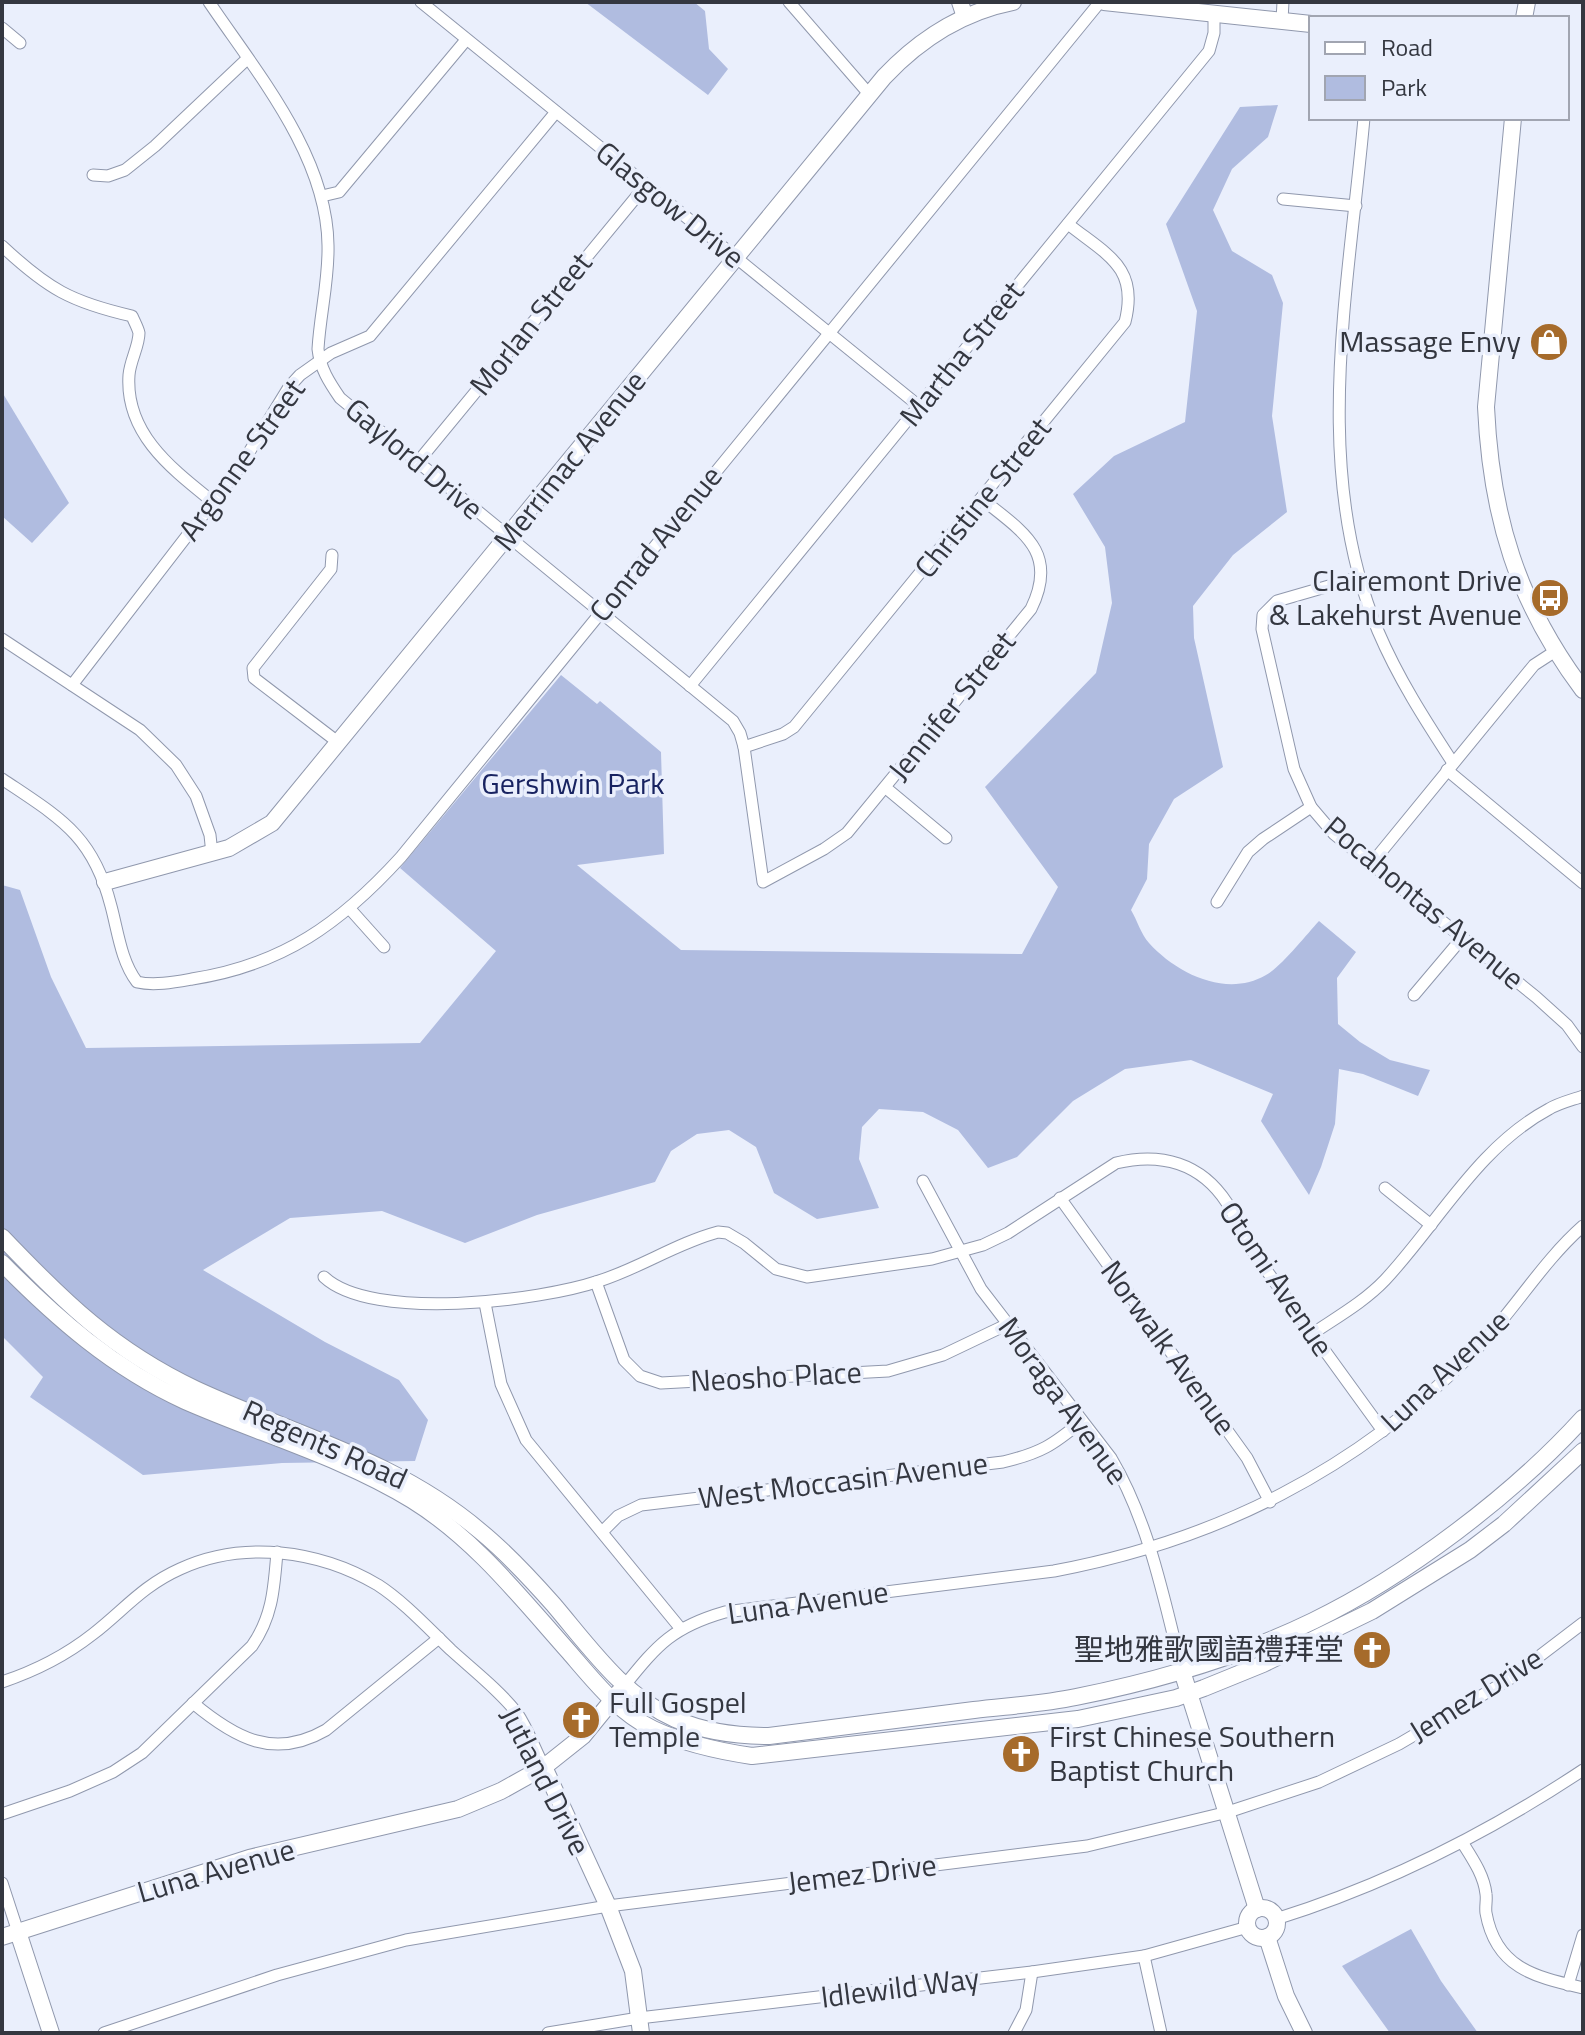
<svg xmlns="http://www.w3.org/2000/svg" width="1585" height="2035" viewBox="0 0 1585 2035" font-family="'Titillium Web','Noto Sans SC',sans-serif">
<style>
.green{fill:#b0bce0}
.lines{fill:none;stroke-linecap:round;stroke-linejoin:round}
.street-casing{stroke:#9098ad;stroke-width:13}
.secondary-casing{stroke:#9098ad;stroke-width:18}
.street{stroke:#fff;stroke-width:11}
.secondary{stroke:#fff;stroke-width:16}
.labels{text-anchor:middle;stroke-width:7;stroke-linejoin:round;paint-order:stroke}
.street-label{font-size:30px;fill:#343740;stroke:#eaeffc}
.poi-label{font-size:30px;fill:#343740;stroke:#eaeffc;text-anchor:end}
.park-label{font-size:30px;fill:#182361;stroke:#eaeffc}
</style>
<rect width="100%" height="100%" fill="#eaeffc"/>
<g class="green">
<path d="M585,2H694L705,11L709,49L728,69L708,95Z"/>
<path d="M1278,105L1268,137L1232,169L1213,210L1232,251L1272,275L1283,303L1272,416L1287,512L1233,555L1193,606L1194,638L1223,767L1174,799L1149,844L1147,879L1131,910C1137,920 1141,934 1149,943C1177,974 1227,998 1266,975C1282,966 1306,935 1319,921L1356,952L1337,978L1338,1024L1360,1042L1390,1060L1430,1070L1418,1096L1363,1074L1339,1069L1335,1124L1321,1167L1309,1195L1261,1121L1273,1094L1191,1060L1125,1069L1073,1101L1017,1157L988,1168L958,1130L923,1112L879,1109L862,1127L859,1159L879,1208L817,1219L774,1193L756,1147L729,1130L697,1134L671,1151L655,1182L537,1215L465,1243L382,1211L290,1218L203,1270L325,1342L399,1380L428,1420L415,1461L282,1463L143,1475L30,1397L43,1377L2,1336V885L20,890L51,977L86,1048L420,1043L496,951L400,868L561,675L597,704L600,701L661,752L664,854L577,865L681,950L1022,954L1058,887L985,787L1096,673L1112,603L1105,547L1073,494L1114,456L1185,422L1197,311L1166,224L1240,107Z"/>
<path d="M2,392L69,503L32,543L2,516Z"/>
<path d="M1411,1929L1441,1981L1478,2033H1390L1342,1966Z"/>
</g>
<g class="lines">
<defs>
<g id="street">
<path d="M209,2C257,73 327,156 328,245C329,280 320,314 318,349C320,368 329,382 340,398L733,721L740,733L744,747L763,882L824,849L847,833L1031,609C1059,552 1023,532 982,499"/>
<path d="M421,2L919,406"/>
<path d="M789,2L869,94"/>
<path d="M1282,20L1283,2"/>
<path d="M2,28L20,43"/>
<path d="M1364,118C1349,287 1310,468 1378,631C1398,678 1425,720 1453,763"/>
<path d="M93,175L108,176L125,170L155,146L247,59"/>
<path d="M322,196L339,192L466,40"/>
<path d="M1283,199L1356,206"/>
<path d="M2,246C48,289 71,302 132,316C134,321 138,328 139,333C139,346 130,361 129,375C125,434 172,469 213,502"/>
<path d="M417,463L646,185"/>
<path d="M332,555L331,569L253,668L254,678L339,743"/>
<path d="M1360,577L1277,601L1263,615L1262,629L1294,769L1311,807L1334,834L1536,997L1567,1025L1583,1047"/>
<path d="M2,639L140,730L176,765L196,796L210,835L212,854"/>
<path d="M72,685L240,467L289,387L300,375L331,353L370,336L556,112"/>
<path d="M690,686L1209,51L1214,33V13"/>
<path d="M744,747L783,734L794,727L1125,322C1139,267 1107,255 1068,224"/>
<path d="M1447,770L1583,883"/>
<path d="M2,779C60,818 93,835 111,906C118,932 121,961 137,982C154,986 175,982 192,979C283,965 341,923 401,857L1100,2"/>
<path d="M886,788L946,838"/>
<path d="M1372,863L1534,665L1554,652"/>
<path d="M1217,902L1248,852L1263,839L1311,807"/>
<path d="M350,909L384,947"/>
<path d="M1414,995L1463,937"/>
<path d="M923,1181L981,1289L1111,1458C1149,1522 1164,1599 1182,1671"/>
<path d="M1385,1188L1431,1225"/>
<path d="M1060,1198L1247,1458L1270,1502"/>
<path d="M324,1277C372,1322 540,1301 599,1281C640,1268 677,1243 718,1232L727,1233L744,1243L776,1269L807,1277L932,1259L983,1245L1008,1233L1116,1163C1161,1152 1201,1163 1227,1203C1234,1214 1238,1227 1243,1238L1383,1431"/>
<path d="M596,1282L624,1360L640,1376L661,1383L888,1371L943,1355L1008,1324"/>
<path d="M485,1303L501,1384L526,1440L681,1629"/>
<path d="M1312,1334C1337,1317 1364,1302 1385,1280C1439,1222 1478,1147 1549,1109C1559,1103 1572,1100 1583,1096"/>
<path d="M602,1532L618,1516L641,1505L1003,1462C1041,1453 1053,1445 1082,1421"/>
<path d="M2,1682C35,1671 65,1656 93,1634C124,1610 142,1586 180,1569C243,1540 319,1550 378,1585C403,1601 429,1629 451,1650C473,1670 498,1689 517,1713C528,1729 535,1750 544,1767"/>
<path d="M625,1685C658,1644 673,1627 725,1612L1054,1571C1219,1540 1356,1470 1475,1351C1513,1312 1542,1262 1583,1226"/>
<path d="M193,1703C235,1738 274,1760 326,1730L439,1638"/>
<path d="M2,1814L70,1791L113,1772L142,1753L252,1646C273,1616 274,1587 277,1552"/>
<path d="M1462,1842C1472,1858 1484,1875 1486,1894C1487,1900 1485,1907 1486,1913C1496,1969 1536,1977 1583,1988"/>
<path d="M2,1883L18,1932"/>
<path d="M1276,1919C1385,1885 1488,1833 1583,1770"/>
<path d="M1144,1956L1161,2033"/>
<path d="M1568,1985L1583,1935"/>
<path d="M104,2033L277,1975L406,1940L608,1906L1087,1846L1228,1812L1319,1782L1399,1744L1508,1680L1583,1623"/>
<path d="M548,2033L639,2018L1032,1972L1144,1956L1248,1927"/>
<path d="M1014,2033L1026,2010L1032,1972"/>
</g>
<g id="secondary">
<path d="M960,2L965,17"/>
<path d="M1104,2L1311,24"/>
<path d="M1524,18L1527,2"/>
<path d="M1513,118L1486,407C1491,516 1517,602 1583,690"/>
<path d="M105,882L229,848L272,823L884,77C919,40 962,12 1013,2"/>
<path d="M2,1237C64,1302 113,1350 195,1389C294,1435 395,1459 480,1531C507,1553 530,1578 553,1604C588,1645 623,1696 675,1719C705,1732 736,1736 769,1736C837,1728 905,1719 974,1710C1007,1706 1043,1704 1076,1697C1156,1681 1239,1657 1313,1621C1406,1576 1513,1495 1583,1418"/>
<path d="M2,1263C56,1318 113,1368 185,1401C260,1434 342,1457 412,1500C475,1539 521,1598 569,1652C594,1681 618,1712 653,1729C685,1744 718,1751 752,1756L1078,1719L1176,1698L1204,1688L1263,1664L1372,1611L1470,1550L1504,1524L1583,1451"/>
<path d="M1182,1671L1257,1909"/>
<path d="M544,1767L608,1906L633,1971L641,2033"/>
<circle cx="1262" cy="1923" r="15"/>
<path d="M18,1932L51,2033"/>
<path d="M2,1937L249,1858L458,1809L501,1791L544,1767L583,1736L619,1692"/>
<path d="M1267,1937L1286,1996L1304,2033"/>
</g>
</defs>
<use href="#street" class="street-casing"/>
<use href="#secondary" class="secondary-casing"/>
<use href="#street" class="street"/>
<use href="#secondary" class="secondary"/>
</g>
<defs>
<symbol id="shop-disc" viewBox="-11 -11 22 22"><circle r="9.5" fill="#a66b2b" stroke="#eaeffc"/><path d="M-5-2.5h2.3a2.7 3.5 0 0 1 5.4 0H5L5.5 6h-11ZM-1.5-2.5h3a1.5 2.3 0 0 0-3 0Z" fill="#fff"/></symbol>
<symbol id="bus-disc" viewBox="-11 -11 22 22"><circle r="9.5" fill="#a66b2b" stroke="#eaeffc"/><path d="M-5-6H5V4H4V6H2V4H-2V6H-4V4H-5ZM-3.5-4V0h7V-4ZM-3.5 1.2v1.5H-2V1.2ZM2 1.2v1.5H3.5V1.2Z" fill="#fff"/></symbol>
<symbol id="church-disc" viewBox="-11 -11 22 22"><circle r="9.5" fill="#a66b2b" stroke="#eaeffc"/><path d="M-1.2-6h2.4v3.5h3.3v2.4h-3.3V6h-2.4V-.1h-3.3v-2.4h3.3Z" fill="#fff"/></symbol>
</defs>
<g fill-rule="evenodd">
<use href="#shop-disc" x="1527" y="320" width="44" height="44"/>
<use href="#bus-disc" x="1528" y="576" width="44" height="44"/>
<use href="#church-disc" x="1350" y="1628" width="44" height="44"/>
<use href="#church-disc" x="559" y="1698" width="44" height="44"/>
<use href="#church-disc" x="999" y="1732" width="44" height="44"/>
</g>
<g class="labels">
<g class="street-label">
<text transform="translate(670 205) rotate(39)" y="10">Glasgow Drive</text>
<text transform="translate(531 324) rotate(-51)" y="10">Morlan Street</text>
<text transform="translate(962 354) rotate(-51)" y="10">Martha Street</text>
<text transform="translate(414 459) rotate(40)" y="10">Gaylord Drive</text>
<text transform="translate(242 460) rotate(-54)" y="10">Argonne Street</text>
<text transform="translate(570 461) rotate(-51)" y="10">Merrimac Avenue</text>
<text transform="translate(983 498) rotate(-51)" y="10">Christine Street</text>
<text transform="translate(656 544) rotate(-51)" y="10">Conrad Avenue</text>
<text transform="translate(952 706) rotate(-51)" y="10">Jennifer Street</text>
<text transform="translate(1424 903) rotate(40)" y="10">Pocahontas Avenue</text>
<text transform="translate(1276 1279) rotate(56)" y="10">Otomi Avenue</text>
<text transform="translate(1168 1348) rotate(54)" y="10">Norwalk Avenue</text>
<text transform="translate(1445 1371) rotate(-43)" y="10">Luna Avenue</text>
<text transform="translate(776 1377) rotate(-3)" y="10">Neosho Place</text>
<text transform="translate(1063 1401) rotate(54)" y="10">Moraga Avenue</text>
<text transform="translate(325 1445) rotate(24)" y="10">Regents Road</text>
<text transform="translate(843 1481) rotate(-7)" y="10">West Moccasin Avenue</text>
<text transform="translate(808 1603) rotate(-8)" y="10">Luna Avenue</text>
<text transform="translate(1476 1695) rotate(-32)" y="10">Jemez Drive</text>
<text transform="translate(545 1781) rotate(63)" y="10">Jutland Drive</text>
<text transform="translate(216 1871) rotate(-16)" y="10">Luna Avenue</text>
<text transform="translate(862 1874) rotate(-7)" y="10">Jemez Drive</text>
<text transform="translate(900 1988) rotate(-7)" y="10">Idlewild Way</text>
</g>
<g class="poi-label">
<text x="1521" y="352">Massage Envy</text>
<text x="1522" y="591">Clairemont Drive<tspan x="1522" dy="34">&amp; Lakehurst Avenue</tspan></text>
<text x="1344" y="1660">聖地雅歌國語禮拜堂</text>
<text x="609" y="1713" text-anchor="start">Full Gospel<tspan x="609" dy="34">Temple</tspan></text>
<text x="1049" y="1747" text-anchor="start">First Chinese Southern<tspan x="1049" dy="34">Baptist Church</tspan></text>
</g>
<g class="park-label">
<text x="573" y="794">Gershwin Park</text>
</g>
</g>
<rect width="1585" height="2035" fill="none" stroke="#343740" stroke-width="8"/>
<rect x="1309" y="16" width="260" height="104" fill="#eaeffc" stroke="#a1a5b1" stroke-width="2"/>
<rect x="1325" y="42" width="40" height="12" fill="#ffffff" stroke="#a1a5b1" stroke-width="2"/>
<text x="1381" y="56" font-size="24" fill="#343740">Road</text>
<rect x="1325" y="76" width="40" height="24" fill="#b0bce0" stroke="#a1a5b1" stroke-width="2"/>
<text x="1381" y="96" font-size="24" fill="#343740">Park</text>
</svg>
